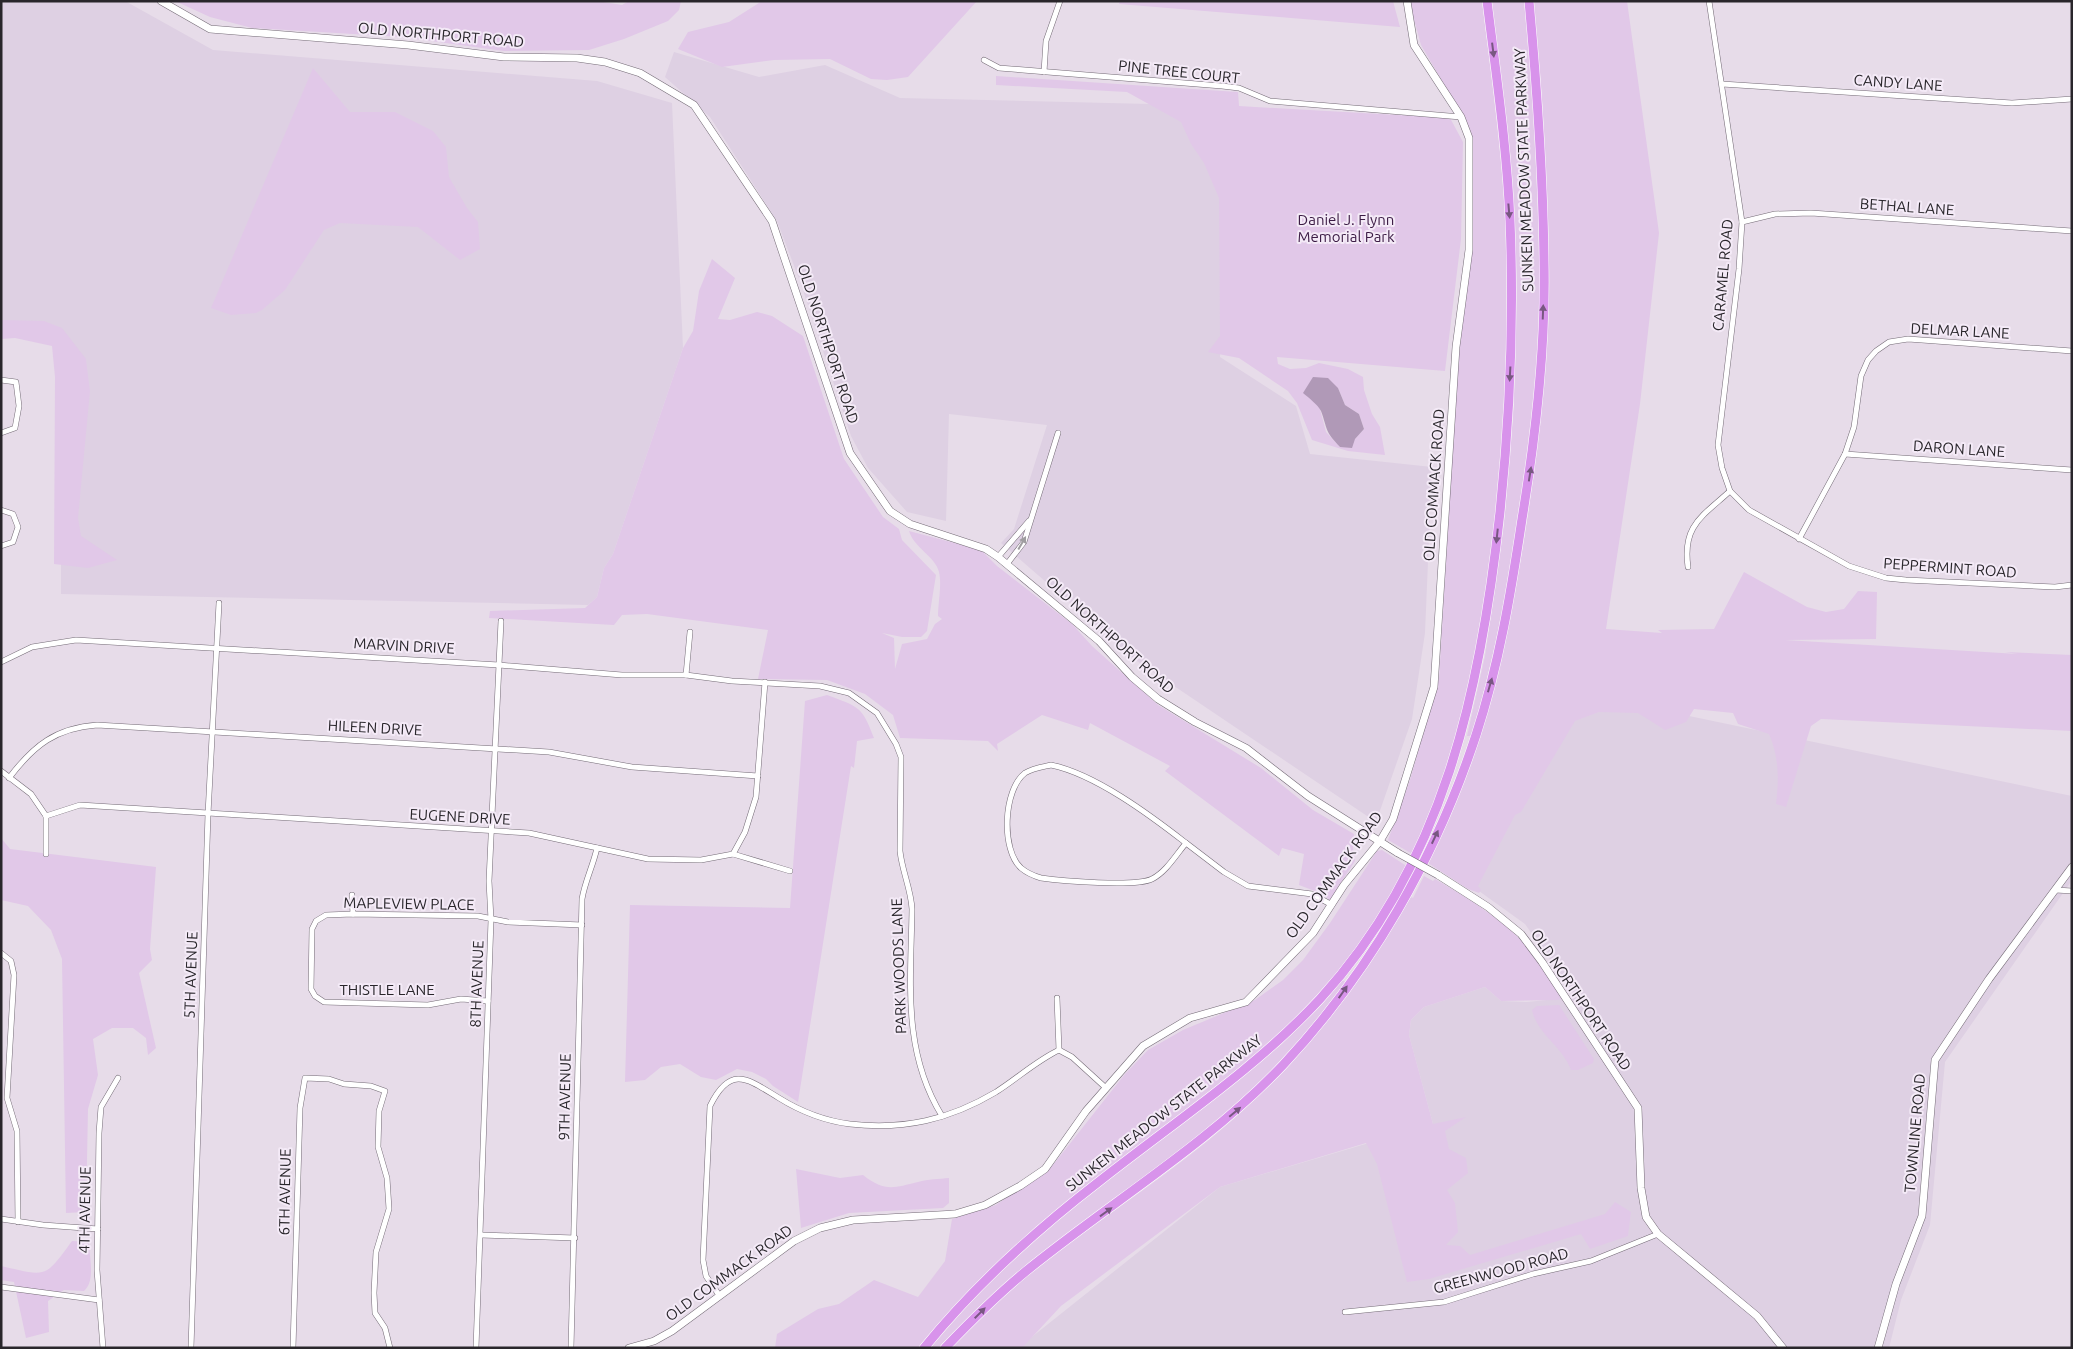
<svg xmlns="http://www.w3.org/2000/svg" width="2073" height="1349" viewBox="0 0 2073 1349" font-family="Ubuntu,sans-serif">
<style>
.built{fill:#ded0e3}
.green{fill:#e1c8e8;fill-rule:evenodd}
.water{fill:#b099b7}
.lines{fill:none;stroke-linecap:round;stroke-linejoin:round}
.street-casing{stroke:#746b76;stroke-width:6}
.secondary-casing{stroke:#746b76;stroke-width:8}
.highway-casing{stroke:#fff;stroke-width:10}
.street{stroke:#fff;stroke-width:5}
.secondary{stroke:#fff;stroke-width:7}
.highway{stroke:#d893eb;stroke-width:9}
.secondary-bridge-casing{stroke:#746b76;stroke-width:8;stroke-linecap:butt}
.secondary-bridge{stroke:#fff;stroke-width:7}
.oneway{fill:#785781}
.oneway2{fill:#9f9da0}
.labels{text-anchor:middle;stroke-width:4;stroke-linejoin:round;paint-order:stroke}
.street-label{font-size:15px;fill:#29262b;stroke:#f4eaf7}
.park-label{font-size:15px;fill:#3b1b44;stroke:#f4eaf7}
</style>
<rect width="100%" height="100%" fill="#e7dce9"/>
<g class="built">
<path d="M1,1H125L213,50L597,81L672,103L683,348L613,554L604,568L597,597L588,605L61,594V338L1,332Z"/>
<path d="M674,52L759,77L825,65L900,98L1232,106L1220,357L1296,406L1310,454L1432,467L1425,633L1412,719L1376,822L1137,661L1001,543L1014,529L1047,425L949,414L946,521L907,512L868,468L851,436L801,284L777,221L710,117L665,77Z"/>
<path d="M1541,685L2072,796L2070,883L1945,1062L1930,1225L1901,1300L1889,1348H1018L1220,1187L1433,1124L1409,1035L1411,1020L1424,1007L1485,987L1501,1001L1527,1002L1576,997L1525,924L1472,886Z"/>
</g>
<g class="green">
<path d="M175,1H597L622,5L629,1H681L679,10L668,21L624,39L589,50L504,51L402,37L252,28L210,17Z"/>
<path d="M762,1H977L908,77L887,80L871,79L830,59L774,60L722,67L678,49L688,32L729,22Z"/>
<path d="M1120,1H1393L1400,27L1119,4Z"/>
<path d="M1409,1H1482C1492,82 1503,163 1507,244C1512,348 1504,454 1491,557C1481,634 1469,713 1443,787C1435,810 1423,832 1414,855L1388,840L1410,780L1439,679L1458,360L1473,226L1471,141L1462,115L1421,45Z"/>
<path d="M1490,1H1525C1541,148 1547,300 1530,447C1518,545 1498,641 1472,736H1467L1485,656L1494,594L1504,525L1514,405L1515,336Z"/>
<path d="M1533,1H1627L1659,233L1640,404L1606,629L1662,633L1658,630L1714,629L1744,572L1807,607L1826,612L1844,609L1858,591L1877,592L1876,639L1785,640L2018,654L2005,652L2072,655V731L1821,719L1811,726L1786,807L1776,804C1779,779 1779,757 1769,734L1738,724L1733,713L1694,709L1686,722L1665,730L1638,713L1599,712L1575,721L1521,812L1515,815L1478,886L1481,890L1479,893L1468,889L1428,863C1475,768 1502,668 1520,564C1553,378 1554,189 1533,1Z"/>
<path d="M313,68L350,112H395L433,131L446,147L449,177L467,208L478,222L480,249L460,260L418,227L340,223L324,230L285,290L262,310L256,313L231,315L211,308Z"/>
<path d="M996,76L1238,92L1239,106L1450,118L1463,142L1461,239L1445,371L1277,357L1278,364L1290,369L1306,368L1319,363L1348,369L1363,377L1364,390L1372,414L1380,427L1385,455L1348,451L1312,440L1297,403L1288,391L1239,358L1208,352L1220,336L1219,198L1204,163L1191,144L1181,122L1127,92L996,85ZM1338,388L1345,405L1359,414L1364,429L1355,439L1340,447L1326,432L1320,409Z"/>
<path d="M712,259L735,278L718,319L730,320L757,312L772,316L803,336L844,459L883,517L899,529L902,540L936,575L927,631L921,637H902L882,633L894,638L895,669L902,644L927,639L935,624L942,619L938,616C938,603 942,585 939,572C935,556 914,548 909,531L981,550L997,566L1072,624L1092,646L1158,705L1261,768L1313,810L1354,834L1353,848L1355,861L1330,900L1320,893L1299,885L1304,854L1282,848L1279,856L1165,771L1170,766L1090,723L1088,730L1042,715L997,744L998,751L988,741L900,738L893,715L865,694L827,680L758,679L768,630L647,614L622,615L614,625L489,618L490,611L585,608L597,597L604,568L613,554L683,348L693,331L699,291Z"/>
<path d="M1,320L44,321L62,328L86,359L90,391L78,518L81,536L117,560L88,568L54,564L55,377L52,346L15,338L1,339Z"/>
<path d="M827,695C859,707 862,706 874,738L857,741L854,768L851,766L798,1102L773,1086L766,1079L752,1072L737,1069L716,1080L701,1077L680,1064L661,1067L645,1080L625,1082L630,905L790,908L805,701Z"/>
<path d="M1,838L10,849L156,867L150,949L152,960L139,973L156,1048L148,1055L146,1038L133,1028H112L93,1039L98,1075L88,1109L86,1212L66,1213L62,959L51,930L28,906L1,900Z"/>
<path d="M1382,850L1408,867C1380,911 1354,956 1319,994C1245,1077 1148,1135 1062,1205C1010,1247 966,1299 921,1348H775L777,1334L818,1309L839,1304L874,1280L918,1297L945,1261L952,1219L996,1205L1053,1165L1125,1074L1148,1050L1183,1030L1255,1000L1283,980L1303,960L1330,923L1377,851Z"/>
<path d="M1424,876L1433,881L1435,879C1466,897 1507,922 1530,950C1541,965 1551,982 1562,998L1558,1000L1501,1001L1485,987L1424,1007L1411,1020L1409,1035L1433,1124L1466,1117L1445,1131L1449,1149L1466,1158L1468,1173L1447,1190L1455,1203L1458,1232L1446,1245L1460,1246L1470,1255L1605,1214L1615,1202L1631,1212L1628,1236L1590,1249L1581,1234L1429,1279L1407,1282L1377,1164L1366,1143L1220,1187L1061,1306L1022,1348H949C982,1316 1015,1285 1051,1257C1110,1212 1173,1172 1229,1123C1303,1059 1361,980 1411,897L1413,898Z"/>
<path d="M1342,980L1347,983C1311,1030 1272,1072 1229,1112L957,1330L940,1348H930L984,1287L1067,1211L1212,1101L1282,1044Z"/>
<path d="M1559,1005L1594,1059L1593,1063L1578,1070H1571C1563,1047 1537,1034 1532,1010L1537,1006Z"/>
<path d="M796,1169L840,1178L863,1175C885,1192 893,1188 918,1182C928,1179 939,1179 949,1178V1203L943,1208L849,1213L801,1228Z"/>
<path d="M72,1241L89,1242C89,1256 96,1281 84,1291L64,1290L48,1301L49,1332L26,1338L14,1282L1,1280V1266C46,1276 44,1280 72,1241Z"/>
</g>
<path class="water" d="M1313,377L1328,378L1338,388L1345,405L1359,414L1364,429L1355,439L1352,448L1340,447C1324,430 1328,430 1321,411C1318,405 1309,398 1303,393Z"/>
<g class="lines">
<defs>
<g id="street">
<path d="M1709,1L1742,222L1739,269L1718,445L1722,468L1730,491L1749,510L1849,566L1886,578L1906,580L2055,587L2072,585"/>
<path d="M984,60L999,68L1222,86L1239,88L1270,101L1461,117"/>
<path d="M1044,72L1046,41L1060,1"/>
<path d="M1722,84L2012,103L2072,99"/>
<path d="M1742,222L1775,214L1811,213L2072,231"/>
<path d="M1,380L16,382L19,406L15,428L1,433"/>
<path d="M1845,454L2072,470"/>
<path d="M1,510L13,514L18,527L13,542L1,546"/>
<path d="M1799,539L1845,454L1854,427L1861,376L1868,360L1876,351L1889,342L1908,339L2072,351"/>
<path d="M998,557L1029,521"/>
<path d="M1007,564L1024,542L1058,433"/>
<path d="M1688,567C1682,525 1703,516 1730,491"/>
<path d="M1,662L32,647L76,640L499,665L622,675H686L732,681L820,686L849,693L877,713L896,744L901,757L900,851C902,871 911,889 912,909C911,982 902,1051 942,1116"/>
<path d="M686,675L690,632"/>
<path d="M1051,765C1095,774 1150,815 1186,843C1176,855 1166,872 1152,879C1136,887 1061,881 1041,878C1034,876 1027,873 1021,868C1001,850 1003,790 1025,773C1033,768 1042,767 1051,765Z"/>
<path d="M1,771L31,794L46,816"/>
<path d="M9,778C34,745 56,728 97,725L549,752L632,767L758,776"/>
<path d="M46,816L80,805L529,833L648,859L701,860L733,854L745,832L756,797L765,682"/>
<path d="M46,816V854"/>
<path d="M1186,843L1224,872L1248,886L1312,894L1332,905"/>
<path d="M733,854L790,871"/>
<path d="M2056,890L2072,891"/>
<path d="M352,895L353,914"/>
<path d="M1,953L11,961L14,975L7,1098L17,1131L18,1222"/>
<path d="M1057,998L1059,1050"/>
<path d="M488,1001L461,999L428,1005L324,1002L315,996L311,989L312,929L316,921L326,915L353,914L478,916L508,922L582,925"/>
<path d="M1,1219L43,1225L98,1229"/>
<path d="M481,1235L575,1238"/>
<path d="M1,1287L99,1300"/>
<path d="M719,1295L706,1276L703,1260L710,1106C731,1063 749,1080 779,1098C800,1111 826,1121 850,1124C904,1130 949,1120 996,1092C1018,1078 1036,1061 1059,1050L1072,1057L1106,1088"/>
<path d="M1345,1312L1444,1302L1533,1274L1591,1261L1658,1234"/>
<path d="M103,1348L97,1270L99,1133L101,1107L118,1078"/>
<path d="M191,1348L208,814L219,603"/>
<path d="M293,1348L300,1108L305,1078L329,1079L344,1084L371,1086L385,1091L379,1111L378,1147L387,1178L389,1209L376,1252L374,1293L375,1313L385,1328L390,1348"/>
<path d="M476,1348L491,920L489,881L501,621"/>
<path d="M571,1348L582,899C585,881 593,866 597,848"/>
</g>
<g id="secondary">
<path d="M161,1L210,29L408,45L504,57L577,58L605,62L640,73L694,105L772,221L850,453L890,511L910,524L986,549L998,557L1099,641L1132,677L1158,699L1195,722L1246,748L1308,796L1398,853"/>
<path d="M1438,875L1488,907L1521,934L1542,962L1638,1108L1641,1188L1646,1217L1658,1234L1757,1316L1783,1348"/>
<path d="M629,1348L654,1341L672,1331L794,1241L820,1228L853,1220L955,1214L985,1205L1020,1186L1045,1169L1086,1111L1143,1046L1190,1018L1246,1002L1313,933L1344,885L1380,841L1393,819L1434,687L1456,347L1469,250V138L1461,117L1414,45L1407,1"/>
<path d="M1878,1348L1896,1284L1922,1216L1935,1060L1989,979L2072,867"/>
</g>
<g id="highway">
<path d="M924,1348C976,1284 1036,1230 1101,1180C1176,1121 1255,1069 1320,999C1444,864 1481,689 1500,512C1510,416 1514,318 1510,221C1507,148 1496,74 1487,1"/>
<path d="M945,1348C971,1321 997,1295 1025,1272C1111,1202 1206,1146 1283,1065C1371,971 1436,857 1476,735C1499,665 1511,592 1522,519C1536,434 1546,347 1544,261C1543,174 1537,88 1529,1"/>
</g>
</defs>
<use href="#street" class="street-casing"/>
<use href="#secondary" class="secondary-casing"/>
<use href="#highway" class="highway-casing"/>
<use href="#street" class="street"/>
<use href="#secondary" class="secondary"/>
<use href="#highway" class="highway"/>
<defs>
<path id="secondary-bridge" d="M1398,853L1438,875"/>
</defs>
<use href="#secondary-bridge" class="secondary-bridge-casing"/>
<use href="#secondary-bridge" class="secondary-bridge"/>
</g>
<defs><path id="oneway-solid" d="M-6-.8H1V-3.2L6.5 0L1 3.2V.8H-6Z" transform="scale(1.25)"/></defs>
<g class="oneway">
<use href="#oneway-solid" transform="translate(1493 50) rotate(83)"/>
<use href="#oneway-solid" transform="translate(1509 211) rotate(85)"/>
<use href="#oneway-solid" transform="translate(1543 312) rotate(-88)"/>
<use href="#oneway-solid" transform="translate(1510 374) rotate(93)"/>
<use href="#oneway-solid" transform="translate(1530 474) rotate(-81)"/>
<use href="#oneway-solid" transform="translate(1497 536) rotate(96)"/>
<use href="#oneway-solid" transform="translate(1490 685) rotate(-74)"/>
<use href="#oneway-solid" transform="translate(1435 837) rotate(-65)"/>
<use href="#oneway-solid" transform="translate(1343 992) rotate(-55)"/>
<use href="#oneway-solid" transform="translate(1235 1112) rotate(-40)"/>
<use href="#oneway-solid" transform="translate(1106 1212) rotate(-36)"/>
<use href="#oneway-solid" transform="translate(980 1313) rotate(-45)"/>
</g>
<use class="oneway2" href="#oneway-solid" transform="translate(1022 543) rotate(-60)"/>
<g class="labels">
<g class="street-label">
<text transform="translate(441 35) rotate(5)" y="5">OLD NORTHPORT ROAD</text>
<text transform="translate(1179 72) rotate(6)" y="5">PINE TREE COURT</text>
<text transform="translate(1898 83) rotate(4)" y="5">CANDY LANE</text>
<text transform="translate(1524 170) rotate(-92)" y="5">SUNKEN MEADOW STATE PARKWAY</text>
<text transform="translate(1907 207) rotate(4)" y="5">BETHAL LANE</text>
<text transform="translate(1723 275) rotate(-85)" y="5">CARAMEL ROAD</text>
<text transform="translate(1960 331) rotate(3)" y="5">DELMAR LANE</text>
<text transform="translate(828 344) rotate(72)" y="5">OLD NORTHPORT ROAD</text>
<text transform="translate(1959 449) rotate(4)" y="5">DARON LANE</text>
<text transform="translate(1434 485) rotate(-86)" y="5">OLD COMMACK ROAD</text>
<text transform="translate(1950 568) rotate(4)" y="5">PEPPERMINT ROAD</text>
<text transform="translate(1110 635) rotate(42)" y="5">OLD NORTHPORT ROAD</text>
<text transform="translate(404 646) rotate(3)" y="5">MARVIN DRIVE</text>
<text transform="translate(375 728) rotate(3)" y="5">HILEEN DRIVE</text>
<text transform="translate(460 817) rotate(3)" y="5">EUGENE DRIVE</text>
<text transform="translate(1334 875) rotate(-54)" y="5">OLD COMMACK ROAD</text>
<text transform="translate(409 904) rotate(1)" y="5">MAPLEVIEW PLACE</text>
<text transform="translate(899 966) rotate(-92)" y="5">PARK WOODS LANE</text>
<text transform="translate(191 975) rotate(-88)" y="5">5TH AVENUE</text>
<text transform="translate(477 984) rotate(-88)" y="5">8TH AVENUE</text>
<text x="387" y="995">THISTLE LANE</text>
<text transform="translate(1581 1000) rotate(56)" y="5">OLD NORTHPORT ROAD</text>
<text transform="translate(565 1097) rotate(-89)" y="5">9TH AVENUE</text>
<text transform="translate(1164 1113) rotate(-38)" y="5">SUNKEN MEADOW STATE PARKWAY</text>
<text transform="translate(1915 1133) rotate(-85)" y="5">TOWNLINE ROAD</text>
<text transform="translate(285 1192) rotate(-89)" y="5">6TH AVENUE</text>
<text transform="translate(85 1210) rotate(-89)" y="5">4TH AVENUE</text>
<text transform="translate(1501 1271) rotate(-15)" y="5">GREENWOOD ROAD</text>
<text transform="translate(729 1273) rotate(-36)" y="5">OLD COMMACK ROAD</text>
</g>
<g class="park-label">
<text x="1346" y="225">Daniel J. Flynn<tspan x="1346" dy="17">Memorial Park</tspan></text>
</g>
</g>
<rect width="2073" height="1349" fill="none" stroke="#29262b" stroke-width="5"/>
</svg>
